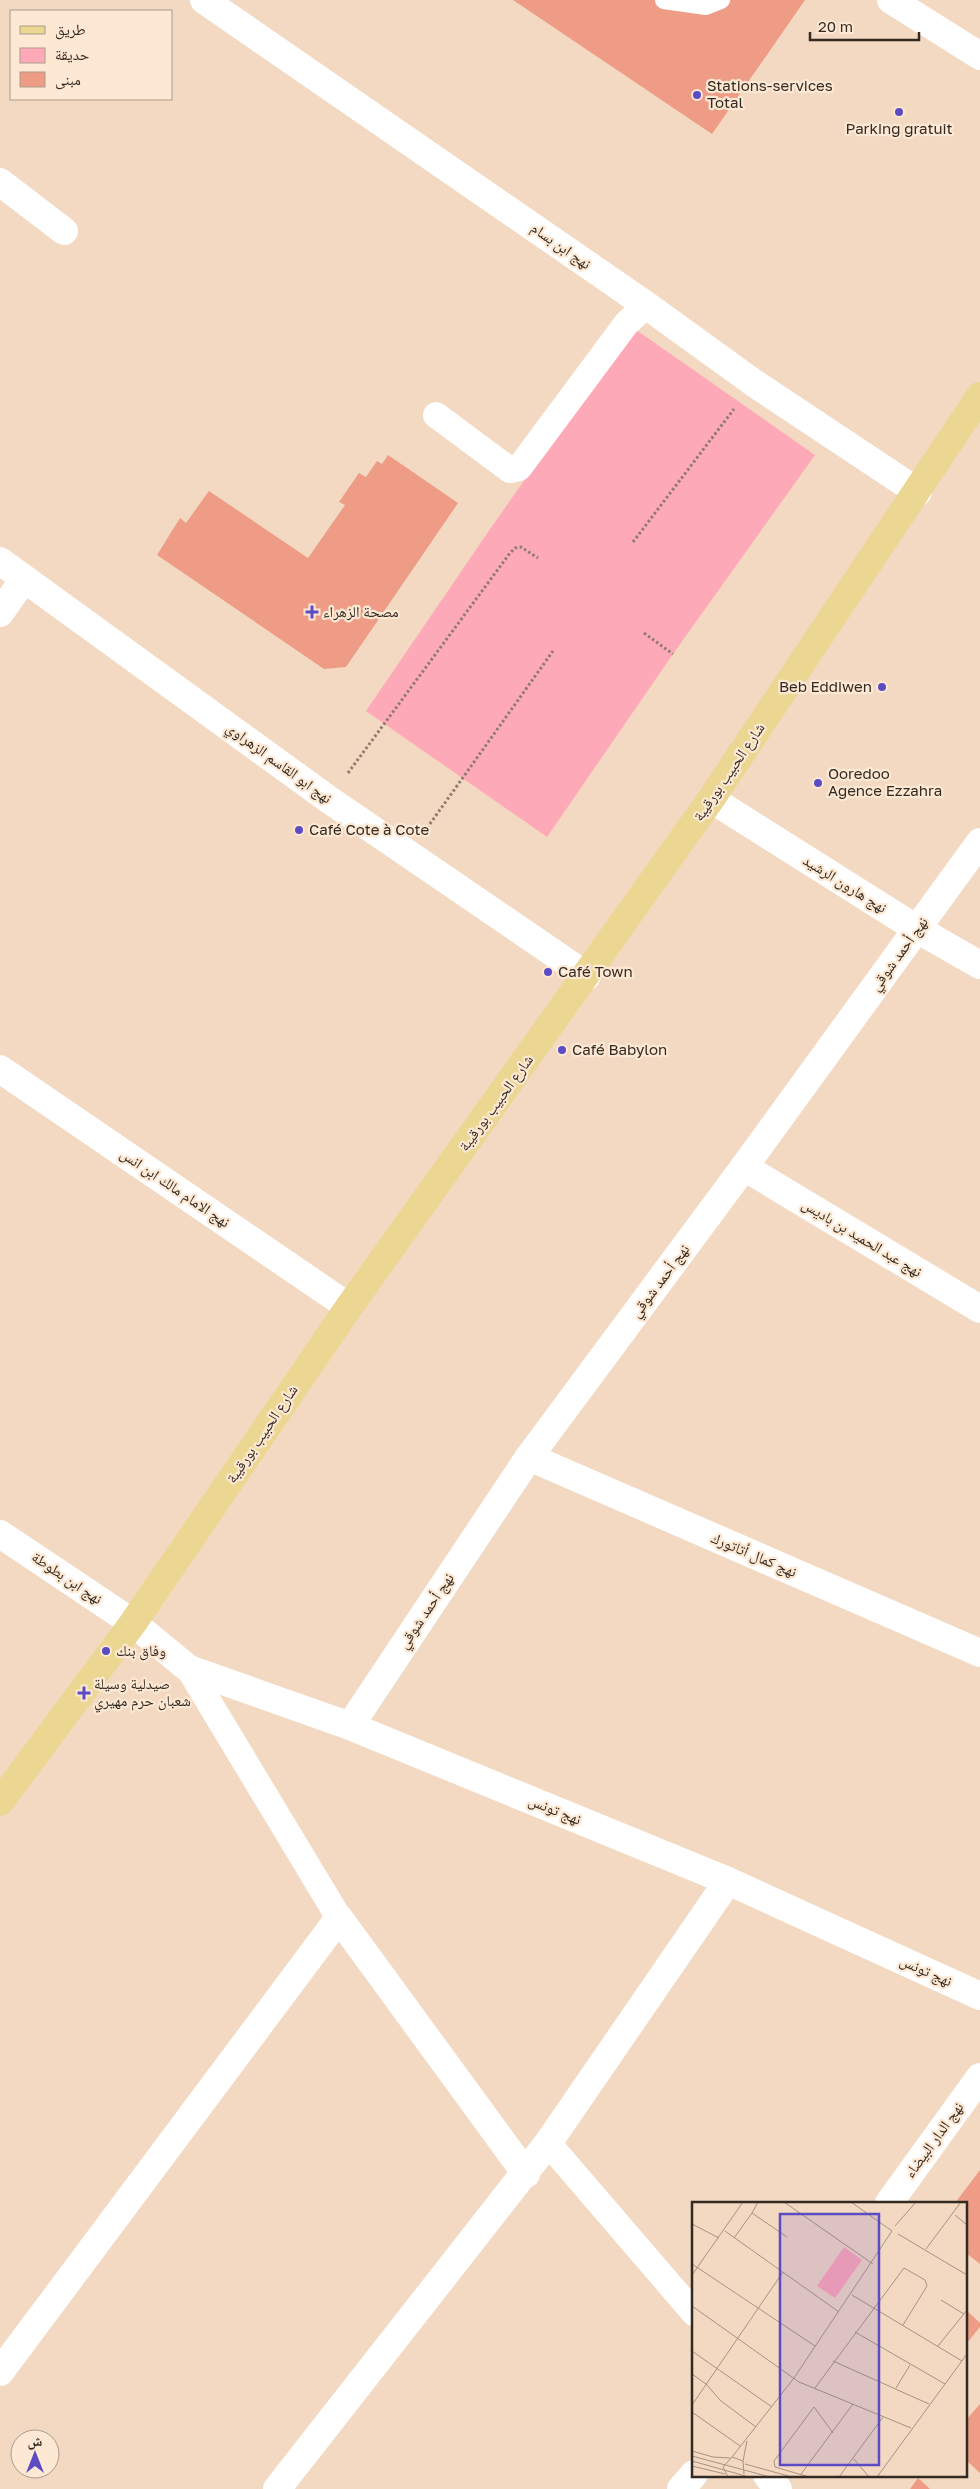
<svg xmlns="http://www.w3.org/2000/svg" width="980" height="2489" viewBox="0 0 980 2489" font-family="'Golos Text','Noto Naskh Arabic',sans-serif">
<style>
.green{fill:#fea9b7}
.building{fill:#ee9c85}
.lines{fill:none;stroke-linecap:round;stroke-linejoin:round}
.path{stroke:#8d7c6c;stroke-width:3;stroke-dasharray:2.5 2.5;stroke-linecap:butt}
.service{stroke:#fff;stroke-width:18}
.pedestrian{stroke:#fff;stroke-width:26}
.minor{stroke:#fff;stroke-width:28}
.secondary{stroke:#fff;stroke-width:28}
.primary{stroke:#ebd792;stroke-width:28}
.poi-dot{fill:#5c4cc4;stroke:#fde8d4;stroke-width:2}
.labels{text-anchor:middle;stroke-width:4.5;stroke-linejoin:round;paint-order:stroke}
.poi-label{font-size:15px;fill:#332a21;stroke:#fde8d4;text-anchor:start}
.street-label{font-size:15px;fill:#332a21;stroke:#fde8d4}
.inset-road{fill:none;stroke:#a69382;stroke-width:1}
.view{fill:#5c4cc4;fill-opacity:0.15;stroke:#5c4cc4;stroke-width:2.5}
.inset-edge{fill:none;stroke:#332a21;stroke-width:2.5}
</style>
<rect width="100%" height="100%" fill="#f3d9c2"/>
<path class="green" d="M632,327L815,455L673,654L547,837L366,711L488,532Z"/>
<g class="building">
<path d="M513,0H805L712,134Z"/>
<path d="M388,455L458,503L346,667L324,669L157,555L180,518L186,523L209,491L308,558L345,505L339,502L359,473L366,477L377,461L382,464Z"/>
<path d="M980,2170V2264L966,2253V2203H955Z"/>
<path d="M966,2310L980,2323V2327L966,2344Z"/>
<path d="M980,2404V2473L966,2460V2420Z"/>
<path d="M918,2478L930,2489H910Z"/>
</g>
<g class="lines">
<g class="path">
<path d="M633,542L734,409"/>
<path d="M644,633L673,654"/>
<path d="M348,773L510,553L515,548L521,547L538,558"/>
<path d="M427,828L553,651"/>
</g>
<path class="service" d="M664,0L706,6L721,0"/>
<g class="pedestrian">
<path d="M436,415L510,470L519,468L626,324L646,305"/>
<path d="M189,1669L339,1918"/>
<path d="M548,2143L694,2313"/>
</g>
<g class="minor">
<path d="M204,0L646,305L754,383L918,492"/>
<path d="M0,182L64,231"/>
<path d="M0,561L328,799L587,976"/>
<path d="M0,613L24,579"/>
<path d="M711,799L917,929L980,965"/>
<path d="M0,1069L349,1307"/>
<path d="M744,1167L980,1309"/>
<path d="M529,1457L980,1653"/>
<path d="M0,1534L133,1623L189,1669L350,1726L728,1881L980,1996"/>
<path d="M350,1726L529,1457L744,1167L980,842"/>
<path d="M889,2203L980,2077"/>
<path d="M0,2372L339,1918L526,2174"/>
<path d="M767,2475L778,2489"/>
<path d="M277,2489L548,2143L728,1881"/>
<path d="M681,2489L694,2474"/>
</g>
<path class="secondary" d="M891,0L980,56"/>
<path class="primary" d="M0,1802L133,1623L349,1307L711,799L980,396"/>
</g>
<g class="poi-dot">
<circle cx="697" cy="95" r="5"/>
<circle cx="899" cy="112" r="5"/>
<path d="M309.5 604.5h5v5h5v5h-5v5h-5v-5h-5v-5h5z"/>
<circle cx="882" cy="687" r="5"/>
<circle cx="818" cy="783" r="5"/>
<circle cx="299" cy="830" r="5"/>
<circle cx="548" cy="972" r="5"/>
<circle cx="562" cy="1050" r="5"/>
<circle cx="106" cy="1651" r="5"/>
<path d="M81.5 1685.5h5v5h5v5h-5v5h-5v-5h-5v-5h5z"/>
</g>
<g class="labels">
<g class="poi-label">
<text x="707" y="91">Stations-services<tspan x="707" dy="17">Total</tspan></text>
<text x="899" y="134" text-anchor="middle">Parking gratuit</text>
<text x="323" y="617">مصحة الزهراء</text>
<text x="872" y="692" text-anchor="end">Beb Eddiwen</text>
<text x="828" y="779">Ooredoo<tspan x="828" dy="17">Agence Ezzahra</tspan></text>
<text x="309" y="835">Café Cote à Cote</text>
<text x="558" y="977">Café Town</text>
<text x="572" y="1055">Café Babylon</text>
<text x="116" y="1656">وفاق بنك</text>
<text x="94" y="1689">صيدلية وسيلة<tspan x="94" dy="17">شعبان حرم مهيري</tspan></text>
</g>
<g class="street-label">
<text transform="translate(561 246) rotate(35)" y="5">نهج ابن بسام</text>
<text transform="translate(279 763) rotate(36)" y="5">نهج ابو القاسم الزهراوي</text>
<text transform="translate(729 772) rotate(-56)" y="5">شارع الحبيب بورقيبة</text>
<text transform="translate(845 884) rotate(32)" y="5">نهج هارون الرشيد</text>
<text transform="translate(899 954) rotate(-54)" y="5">نهج أحمد شوقي</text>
<text transform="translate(496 1103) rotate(-54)" y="5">شارع الحبيب بورقيبة</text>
<text transform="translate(175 1188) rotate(34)" y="5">نهج الامام مالك ابن انس</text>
<text transform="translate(862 1238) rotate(31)" y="5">نهج عبد الحميد بن باديس</text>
<text transform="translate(660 1281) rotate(-53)" y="5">نهج أحمد شوقي</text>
<text transform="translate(262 1434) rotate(-56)" y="5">شارع الحبيب بورقيبة</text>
<text transform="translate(754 1555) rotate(23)" y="5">نهج كمال أتاتورك</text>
<text transform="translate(67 1578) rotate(34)" y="5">نهج ابن بطوطة</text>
<text transform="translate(426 1611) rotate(-56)" y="5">نهج أحمد شوقي</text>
<text transform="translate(555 1810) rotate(22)" y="5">نهج تونس</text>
<text transform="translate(926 1971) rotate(24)" y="5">نهج تونس</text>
<text transform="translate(934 2140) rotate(-54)" y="5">نهج الدار البيضاء</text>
</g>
</g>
<g transform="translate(692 2202)">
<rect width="275" height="275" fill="#f3d9c2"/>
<path d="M152,45L170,58L143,96L125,84Z" fill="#fea9b7"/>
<path class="inset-road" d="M66,0L60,11L95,35M92,0L181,62M159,0L200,29M263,13L275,23M0,22L27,36M203,24L224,0M33,29L147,110M206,32L275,73M42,36L60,11M234,47L269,0M0,62L123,144M0,73L51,0M160,93L270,159M249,98L272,112M0,104L107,180L219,226M163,130L253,182M246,144L275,108M0,149L80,205M141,159L237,202M0,172L14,182L29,199L64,225M123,186L212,66L233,78L235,84L211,123M204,186L218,163M0,203L91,70M0,210L48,244M0,249L21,255L38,256M0,254L78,275M40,255L102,176L200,29M162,257L177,275M0,259L57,275M51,259L55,239M53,262L100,275M0,264L33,272M109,272L161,202M36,275L31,265L40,255L51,259L52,272M117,275L83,265L82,259L122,205L141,231M147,275L191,215M185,275L275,152"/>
<path class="view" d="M88,12H187V263H88Z"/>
<rect width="275" height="275" class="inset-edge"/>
</g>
<rect x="10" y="10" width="162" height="90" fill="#fde8d4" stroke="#ac9c8c"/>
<rect x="20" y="26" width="25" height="8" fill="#ebd792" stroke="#ac9c8c"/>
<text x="55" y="35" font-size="15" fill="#332a21">طريق</text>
<rect x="20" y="48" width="25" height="15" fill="#fea9b7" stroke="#ac9c8c"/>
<text x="55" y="60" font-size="15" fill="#332a21">حديقة</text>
<rect x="20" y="72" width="25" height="15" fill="#ee9c85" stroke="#ac9c8c"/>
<text x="55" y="85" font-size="15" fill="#332a21">مبنى</text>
<g transform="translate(35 2454)"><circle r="24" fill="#fde8d4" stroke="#ac9c8c"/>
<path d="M0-4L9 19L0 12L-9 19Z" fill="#5c4cc4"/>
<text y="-8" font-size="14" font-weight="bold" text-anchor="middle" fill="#332a21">ش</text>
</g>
<path d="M810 32v8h109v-8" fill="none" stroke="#332a21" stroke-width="2.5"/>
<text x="818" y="32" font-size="15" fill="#332a21" stroke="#fde8d4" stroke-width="4" paint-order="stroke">20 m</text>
</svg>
